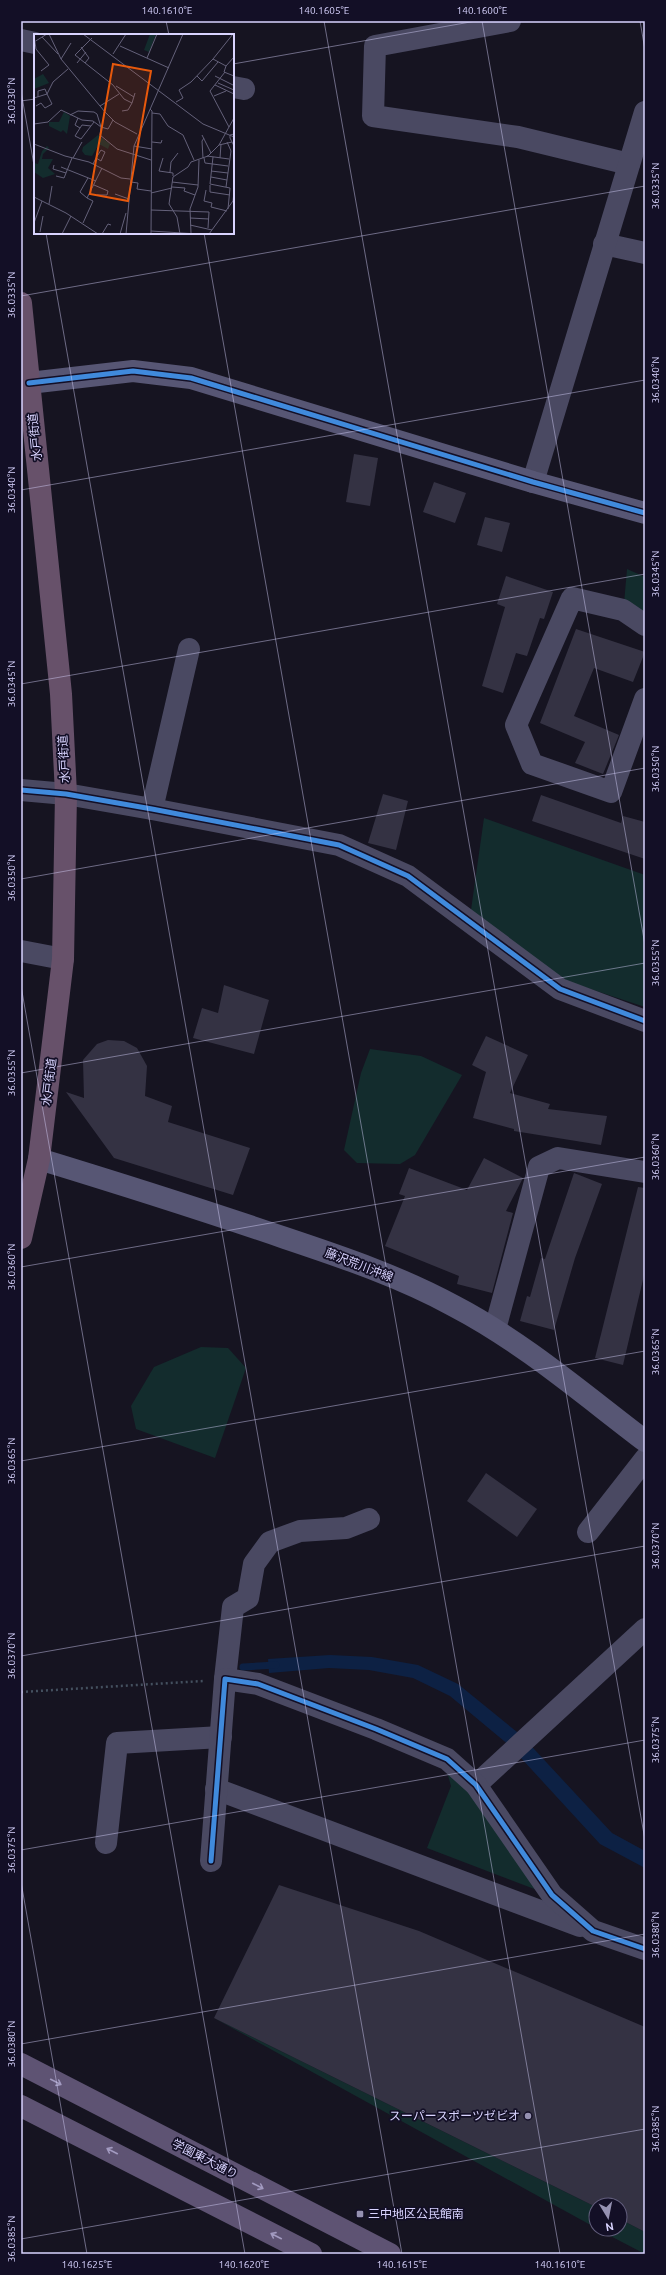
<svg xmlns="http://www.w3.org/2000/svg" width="666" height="2275" viewBox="0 0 666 2275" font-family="Ubuntu,'Noto Sans JP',sans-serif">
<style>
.green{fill:#132c2d}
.water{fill:#0d2144}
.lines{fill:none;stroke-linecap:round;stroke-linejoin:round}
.stream{stroke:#0d2144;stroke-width:7}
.building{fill:#343243}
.path{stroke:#44505f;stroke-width:2.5;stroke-dasharray:2 3;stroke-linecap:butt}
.street{stroke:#4a4962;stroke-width:22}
.secondary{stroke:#575674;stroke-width:22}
.primary{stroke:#5e5373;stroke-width:22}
.highway{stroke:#67516a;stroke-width:22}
.cycleway-casing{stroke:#130f26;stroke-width:8}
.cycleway{stroke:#408adc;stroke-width:5}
.oneway{stroke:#a29ac0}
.ticks{fill:none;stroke:#d9d4ff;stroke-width:1;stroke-opacity:0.45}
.poi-dot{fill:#9591b1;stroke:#130f26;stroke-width:1.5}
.labels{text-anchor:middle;stroke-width:3.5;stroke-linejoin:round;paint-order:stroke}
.street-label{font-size:12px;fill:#d9d4ff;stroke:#130f26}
.poi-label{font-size:12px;fill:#d9d4ff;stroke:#130f26;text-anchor:end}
.inset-road{fill:none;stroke:#64617a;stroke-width:1}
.view{fill:#e8590c;fill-opacity:0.15;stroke:#e8590c;stroke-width:2}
.inset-edge{fill:none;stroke:#d9d4ff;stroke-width:2}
.neatline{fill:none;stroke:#d9d4ff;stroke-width:1.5}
.ticks-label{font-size:10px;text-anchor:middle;fill:#d9d4ff}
</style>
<rect width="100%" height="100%" fill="#161421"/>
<g class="green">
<path d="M627,569L645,577V618L624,604Z"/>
<path d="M484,818L645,875V1007L563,980L471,910Z"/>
<path d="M370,1049L421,1056L462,1075L415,1155L400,1164L357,1163L344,1150L361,1073Z"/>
<path d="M201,1347L228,1348L246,1368L215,1458L136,1429L131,1406L154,1367Z"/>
<path d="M445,1765L471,1790L545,1893L427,1848L451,1786Z"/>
<path d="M214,2018L596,2207V2228Z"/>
<path d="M620,2219L645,2232V2254L597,2229H620Z"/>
</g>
<path class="water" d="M330,1655L372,1657L418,1665L458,1684L522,1736L612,1833L645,1851V1868L600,1844L510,1746L450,1696L413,1678L369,1670L329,1668L269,1673L268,1659Z"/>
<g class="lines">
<path class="stream" d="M243,1667L276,1665"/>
</g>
<g class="building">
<path d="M354,454L378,458L370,506L346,502Z"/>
<path d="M434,482L466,493L455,523L423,512Z"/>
<path d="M485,517L510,523L502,552L477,545Z"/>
<path d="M506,576L553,592L544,619L540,618L527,656L516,653L503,693L482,686L505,607L497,604Z"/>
<path d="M576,629L645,652L633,682L594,668L574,716L619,735L603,774L575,763L585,742L540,723Z"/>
<path d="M383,794L408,801L396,850L368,843Z"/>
<path d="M541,795L621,823L623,816L645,822V859L532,821Z"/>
<path d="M224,985L269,1000L254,1054L193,1038L202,1008L218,1013Z"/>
<path d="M486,1036L528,1055L510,1093L550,1104L548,1109L607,1116L601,1145L514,1131V1129L473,1118L486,1072L472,1065Z"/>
<path d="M108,1040L124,1041L137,1048L147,1066L145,1096L172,1106L168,1122L250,1148L233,1195L114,1158L66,1092L84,1098L83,1060L97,1044Z"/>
<path d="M484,1158L523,1178L506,1211L513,1213L492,1293L457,1284L459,1276L385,1246L405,1196L399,1194L409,1168L467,1190Z"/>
<path d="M574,1173L602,1184L575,1258L554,1330L520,1321L527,1296L530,1297L541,1258L545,1259Z"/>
<path d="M638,1187L645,1188V1271L623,1365L595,1358Z"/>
<path d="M486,1473L537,1509L517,1537L467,1501Z"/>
<path d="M279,1885L419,1931L645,2027V2232L620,2219V2205H596V2207L214,2018Z"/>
</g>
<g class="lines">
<path class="path" d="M21,1692L203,1681"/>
<g class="street">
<path d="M510,21L375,46L373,116L518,137L629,164"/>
<path d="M21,40L35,43"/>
<path d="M233,87L244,89"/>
<path d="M604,244L645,253"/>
<path d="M533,482L645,112"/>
<path d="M645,625L623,610L572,598L516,725L532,764L611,792L645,699"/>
<path d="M21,790L66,794L152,809L339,845L408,876L560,989L645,1021"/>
<path d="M152,809L189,649"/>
<path d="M21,951L63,959"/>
<path d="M495,1329L539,1167L558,1158L645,1172"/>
<path d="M588,1532L645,1459"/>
<path d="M225,1679L233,1607L248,1598L254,1564L270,1542L300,1531L346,1528L369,1519"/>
<path d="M476,1785L645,1629"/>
<path d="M216,1789L580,1926"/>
<path d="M106,1843L117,1743L221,1737"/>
<path d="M211,1861L225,1679L258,1684L376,1729L447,1759L476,1785L552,1895L593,1931L645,1949"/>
</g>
<g class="secondary">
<path d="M29,383L133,371L191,378L533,482L645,513"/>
<path d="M39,1159C121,1184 203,1210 285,1238C342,1257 401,1277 454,1306C523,1342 583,1394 645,1441"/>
</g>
<g class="primary">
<path d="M21,2064L390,2254"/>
<path d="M21,2106L311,2254"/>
</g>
<path class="highway" d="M21,303L61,694L66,794L63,959L39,1159L21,1238"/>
<defs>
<g id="cycleway">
<path d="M29,383L133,371L191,378L533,482L645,513"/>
<path d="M21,790L66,794L152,809L339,845L408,876L560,989L645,1021"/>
<path d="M211,1861L225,1679L258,1684L376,1729L447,1759L476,1785L552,1895L593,1931L645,1949"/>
</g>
</defs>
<use href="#cycleway" class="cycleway-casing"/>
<use href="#cycleway" class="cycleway"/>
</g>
<defs><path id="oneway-shaft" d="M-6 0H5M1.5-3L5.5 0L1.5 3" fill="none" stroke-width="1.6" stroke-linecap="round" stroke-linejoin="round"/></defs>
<g class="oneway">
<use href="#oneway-shaft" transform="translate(56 2082) rotate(27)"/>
<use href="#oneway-shaft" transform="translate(112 2151) rotate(-153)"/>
<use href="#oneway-shaft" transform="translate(258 2186) rotate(27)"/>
<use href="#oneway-shaft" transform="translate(276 2236) rotate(-153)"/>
</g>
<path class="ticks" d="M166,21L169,35M324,21L645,1840M482,21L645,945M640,21L645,50M233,64L476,21M21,91L35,171M21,101L35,99M46,233L402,2254M204,233L560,2254M21,296L645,186M21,490L645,380M21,684L645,574M21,879L645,768M21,986L245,2254M21,1073L645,963M21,1267L645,1157M21,1461L645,1351M21,1656L645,1546M21,1850L645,1740M21,1882L87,2254M21,2044L645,1934M21,2239L645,2129"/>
<g class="poi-dot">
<circle cx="528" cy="2116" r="4"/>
<rect x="356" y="2210" width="8" height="8" rx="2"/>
</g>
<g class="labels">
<g class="street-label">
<text transform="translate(35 437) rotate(-96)" y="4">水戸街道</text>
<text transform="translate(64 759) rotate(-93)" y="4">水戸街道</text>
<text transform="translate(49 1082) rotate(-83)" y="4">水戸街道</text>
<text transform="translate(359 1265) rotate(21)" y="4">藤沢荒川沖線</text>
<text transform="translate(205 2159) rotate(27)" y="4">学園東大通り</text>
</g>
<g class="poi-label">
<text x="520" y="2120">スーパースポーツゼビオ</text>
<text x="368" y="2218" text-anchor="start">三中地区公民館南</text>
</g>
</g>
<g transform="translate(34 34)">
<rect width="200" height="200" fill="#161421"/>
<path d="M116,0H122L115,18L110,16ZM9,40L15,49L0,55V45ZM30,78L36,82L33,100L29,96L27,98L15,92V88H25ZM64,101L76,110L74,115L65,110L58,122L51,121L48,117L49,113ZM13,112L15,114L9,120L8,125H19L14,134L21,140L9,144L0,138V129L4,130L8,117Z" fill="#132c2d"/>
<path class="inset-road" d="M15,0L27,25L71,78L81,88L103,100M49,0L169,90L200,103M8,3L24,20M58,4L41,21L79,51L90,65L98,69L101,59M0,8L13,0M1,8L2,15L15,31L7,37M86,12L135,34M47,13L55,24L51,29M79,20L92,0M113,24L123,0M27,25L37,9M179,25L199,0M43,29L52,18M192,32L190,38L200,42M191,38L176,57L195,93M163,42L168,47L184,28M181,42L199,51M184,49L200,56M181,51L200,60M82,52L100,63M180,62L192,57M4,63V57L11,55L13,60M0,64L13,60L19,48L34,35M142,68L149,64L145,56L157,48L179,25L192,32L200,23M2,72L7,69L11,74L18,70L13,60M66,72L85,60M116,75L118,77L117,200M88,77L94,76L98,69M118,79L126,80L134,92L149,101L160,126M36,81L44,77L60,78L63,80L67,93L74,95L79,86M44,84L41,91L46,94L41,102L47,105L60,88M0,90L14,88L27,76L48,86L59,87L67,93L66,101L83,115L117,126M46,94L48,91L57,92M200,100L196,101V104L200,112M168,101L177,119M118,108L127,109L128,106M0,110L31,122L55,128L87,144L96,145M185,111L200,84M100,112L118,115M173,122L195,125M179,123L176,150L196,154L194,175M39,124L48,108M129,124L125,137L139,139V142M169,124L168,107L170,104M170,124L171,129L194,132M186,124L187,110M59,130L62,124L67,116L71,118L67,127L62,124M20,131L19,135L32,139M27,133L62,147M177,137L194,139M136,138L137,128L144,119M22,142L30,144L38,124M177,143L193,146M97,148L104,149L103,155L117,157M138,148L164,151M60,151L74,157L73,161H63M176,151V158L196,161M138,153L151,154L150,157L161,161M192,153L197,117L193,108M172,156L170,167L178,169L177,173L193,177M117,159L138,154M81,160L95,165M0,163L32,179L64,200M53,164L46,158L54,144M15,170L18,152M117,176L175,178L174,194M156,184L175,185M0,189L8,167M49,189L59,167L53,164L68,134M156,191L178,196M117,197L164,200M6,198L9,182M157,199L156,175L164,153L165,126M28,200L37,182M68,200L74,190L77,191M86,200L92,179M92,200L100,112L149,0M146,200L143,183L135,170L139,143L154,133L157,128L174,122L185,111L198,108M175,200L199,167L200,158"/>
<path class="view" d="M79,30L117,37L94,167L56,160Z"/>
<rect width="200" height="200" class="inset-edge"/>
</g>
<rect width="666" height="2275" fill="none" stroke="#130f26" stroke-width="44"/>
<g transform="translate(608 2217) rotate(170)"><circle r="19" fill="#130f26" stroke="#625e7d"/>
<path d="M0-3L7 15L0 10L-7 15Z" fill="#9591b1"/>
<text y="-6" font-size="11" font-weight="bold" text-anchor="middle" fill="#d9d4ff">N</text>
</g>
<rect x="22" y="22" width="622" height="2231" class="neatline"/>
<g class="ticks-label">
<text x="167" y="14">140.1610°E</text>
<text x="324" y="14">140.1605°E</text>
<text x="482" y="14">140.1600°E</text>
<text transform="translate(11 101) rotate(-90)" y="4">36.0330°N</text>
<text transform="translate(655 186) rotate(-90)" y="4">36.0335°N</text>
<text transform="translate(11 295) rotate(-90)" y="4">36.0335°N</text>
<text transform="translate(655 380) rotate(-90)" y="4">36.0340°N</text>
<text transform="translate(11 490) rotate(-90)" y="4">36.0340°N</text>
<text transform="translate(655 574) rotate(-90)" y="4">36.0345°N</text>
<text transform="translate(11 684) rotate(-90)" y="4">36.0345°N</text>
<text transform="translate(655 769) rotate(-90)" y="4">36.0350°N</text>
<text transform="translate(11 878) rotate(-90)" y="4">36.0350°N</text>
<text transform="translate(655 963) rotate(-90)" y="4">36.0355°N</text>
<text transform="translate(11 1073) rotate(-90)" y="4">36.0355°N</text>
<text transform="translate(655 1157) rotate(-90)" y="4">36.0360°N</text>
<text transform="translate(11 1267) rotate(-90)" y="4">36.0360°N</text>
<text transform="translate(655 1352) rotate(-90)" y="4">36.0365°N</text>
<text transform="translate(11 1461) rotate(-90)" y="4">36.0365°N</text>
<text transform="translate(655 1546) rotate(-90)" y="4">36.0370°N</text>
<text transform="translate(11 1656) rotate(-90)" y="4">36.0370°N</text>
<text transform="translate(655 1740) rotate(-90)" y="4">36.0375°N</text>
<text transform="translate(11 1850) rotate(-90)" y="4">36.0375°N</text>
<text transform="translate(655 1935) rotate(-90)" y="4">36.0380°N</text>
<text transform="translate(11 2044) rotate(-90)" y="4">36.0380°N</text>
<text transform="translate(655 2129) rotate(-90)" y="4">36.0385°N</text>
<text transform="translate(11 2239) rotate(-90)" y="4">36.0385°N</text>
<text x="87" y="2268">140.1625°E</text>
<text x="244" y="2268">140.1620°E</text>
<text x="402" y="2268">140.1615°E</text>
<text x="560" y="2268">140.1610°E</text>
</g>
</svg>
